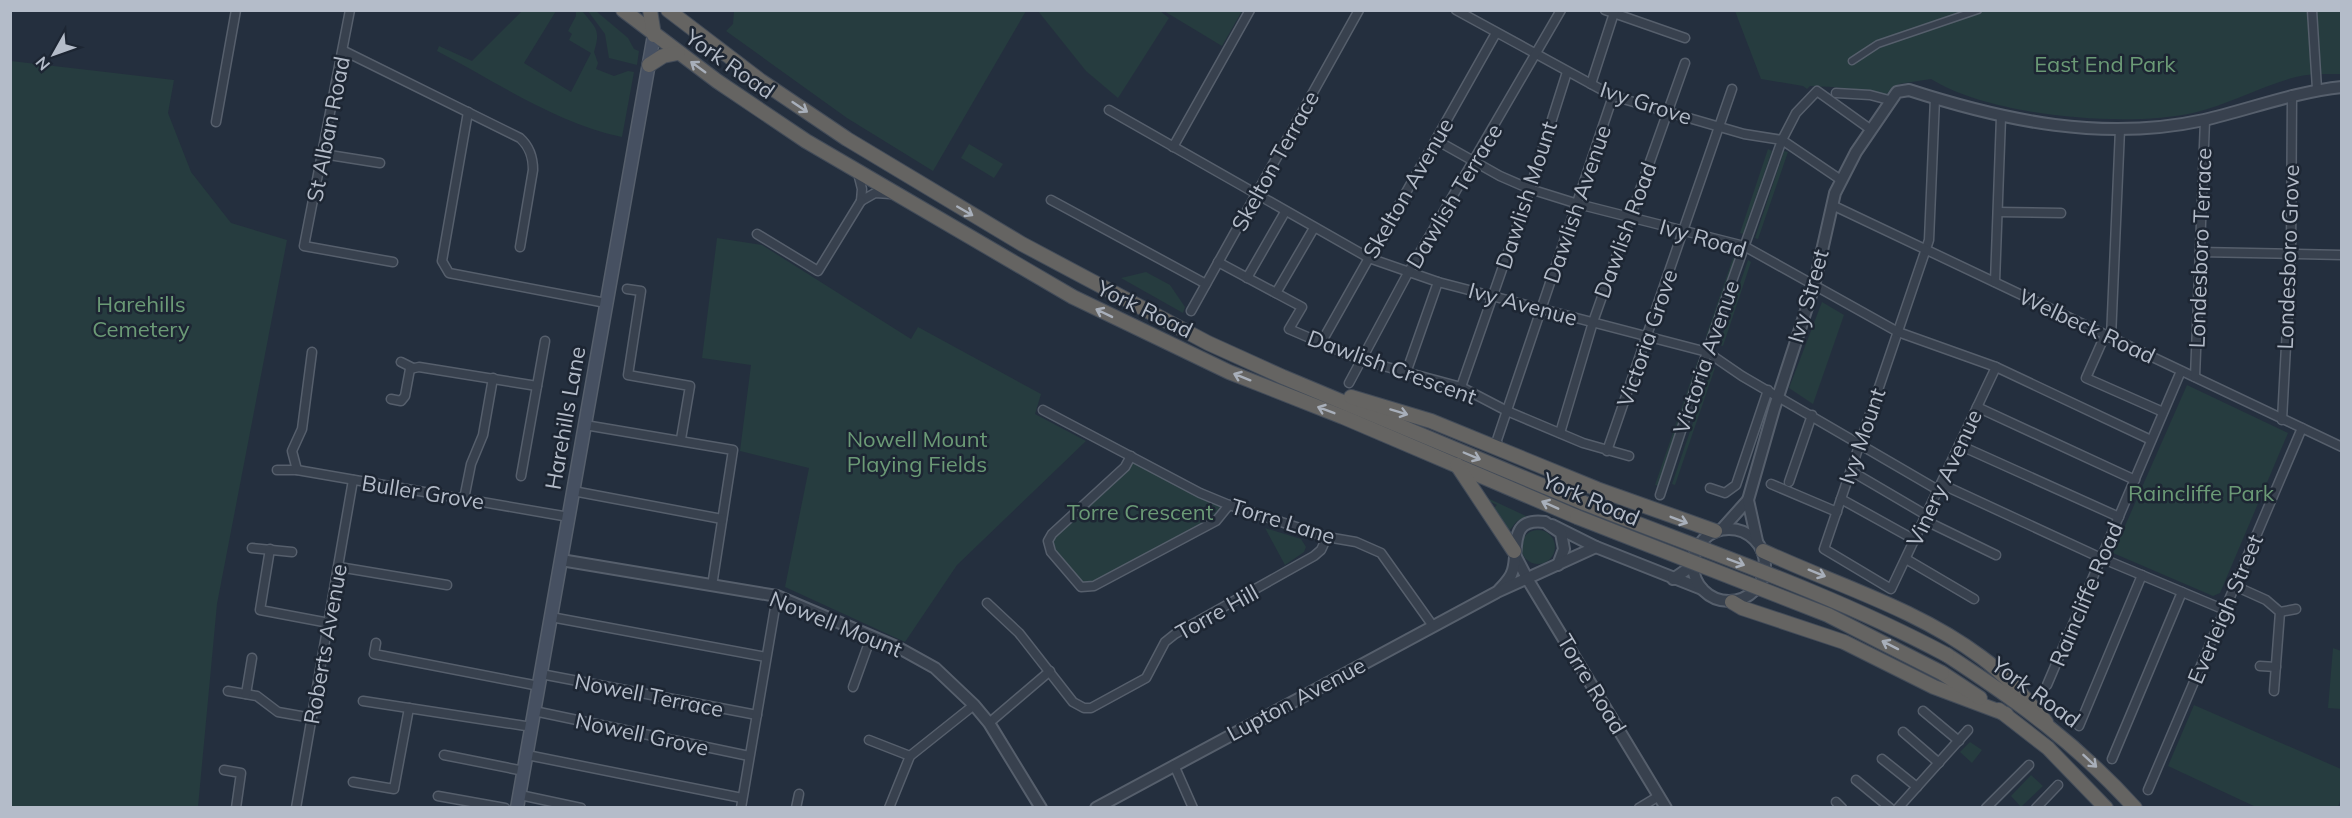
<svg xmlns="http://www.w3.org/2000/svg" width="2352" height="818" viewBox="0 0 2352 818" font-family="Mulish,sans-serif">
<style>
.green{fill:#263c3f}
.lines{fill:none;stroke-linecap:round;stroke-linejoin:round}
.pedestrian-casing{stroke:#565f6c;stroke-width:9}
.minor-casing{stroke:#565f6c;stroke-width:11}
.tertiary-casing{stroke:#565f6c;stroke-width:14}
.secondary-casing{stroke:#565f6c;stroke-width:15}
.trunk-casing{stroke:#434c59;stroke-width:16}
.pedestrian{stroke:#38414e;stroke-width:6}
.minor{stroke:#38414e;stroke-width:8}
.tertiary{stroke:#38414e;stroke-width:10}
.secondary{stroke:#465061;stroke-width:12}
.trunk{stroke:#656462;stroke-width:14}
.trunk-bridge-casing{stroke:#434c59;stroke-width:16;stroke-linecap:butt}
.trunk-bridge{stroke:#656462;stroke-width:14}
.oneway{stroke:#a8afba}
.labels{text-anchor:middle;stroke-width:5;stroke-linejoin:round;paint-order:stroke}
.street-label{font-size:22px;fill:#b4bcc9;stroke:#1d2633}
.park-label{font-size:22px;fill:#6b9a76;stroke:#1d2633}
</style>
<rect width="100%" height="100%" fill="#242f3e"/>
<g class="green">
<path d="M522,11H556L524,63L571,92L591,53L569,40L572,34L568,31L576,16V11H582C596,28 601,30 594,52L598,63L596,69L614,76L628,71L634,72L622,137C555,123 497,82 437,51L439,46L472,61Z"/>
<path d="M588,11H596L628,38L634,49L639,51L637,65L609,58L605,34Z"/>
<path d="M734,11H1026L933,171L847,118L726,31L733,24Z"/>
<path d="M1038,11H1160L1169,18L1118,98L1086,71Z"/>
<path d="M1164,11H1242L1222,46Z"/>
<path d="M1735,11H2341V74C2327,74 2310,73 2296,77C2261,86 2228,105 2193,113C2124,128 1990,116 1931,79L1899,84L1885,95C1861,88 1834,87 1810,86L1807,89L1803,86L1761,79Z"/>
<path d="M11,61L174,80L168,113L191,172L231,223L287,240L217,604L198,807H11Z"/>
<path d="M969,144L1003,164L994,178L961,158Z"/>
<path d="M1768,149L1772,151L1743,234L1740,233Z"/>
<path d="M1784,151L1788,152L1758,239L1755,238Z"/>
<path d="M717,238L762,245L911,339L918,327L1041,394L1035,414L1086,441L957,565L905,642L785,587L809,468L740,451L751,365L702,358Z"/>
<path d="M1734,255L1737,256L1709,337L1706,336Z"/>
<path d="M1748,260L1751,262L1723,346L1719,345Z"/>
<path d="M1146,272L1170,285L1185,307L1183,313L1121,278Z"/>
<path d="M1822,302L1844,315L1813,404L1789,388Z"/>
<path d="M1698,360L1701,361L1659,486L1655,485Z"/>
<path d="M1712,367L1715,368L1675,485L1672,484Z"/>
<path d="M2187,385L2288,433L2220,593L2213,596L2113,553Z"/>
<path d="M1131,456L1229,505L1225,512L1085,588L1051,552L1050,537Z"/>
<path d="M1481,495L1528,517L1517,521L1509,531L1491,511L1497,505L1491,502L1487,505Z"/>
<path d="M1265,528L1301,539L1306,547L1304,552L1285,565Z"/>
<circle cx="1538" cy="547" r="17"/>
<path d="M2333,648L2341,651V709L2328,708Z"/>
<path d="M2194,705L2341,769V799L2338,807H2256L2168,766Z"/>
<path d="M1970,742L1982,750L1972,763L1960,752Z"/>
<path d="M2031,775L2043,786L2021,807L2011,796Z"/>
</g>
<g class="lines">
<defs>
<path id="pedestrian" d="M1852,61L1878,44L1978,10"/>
<g id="minor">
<path d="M350,10L304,246L393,262"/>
<path d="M1456,10L1613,96L1744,134L1782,140L1841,180"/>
<path d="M1605,10L1685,38"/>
<path d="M2312,10L2317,89"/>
<path d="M344,51L520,138C530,147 533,157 533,170L520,247"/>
<path d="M1591,84L1614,13"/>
<path d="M1836,93L1870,95L1889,100"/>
<path d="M1935,98L1929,240L1824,549L1891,589L1996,367"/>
<path d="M1109,110L1369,258L1438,282L1707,352L1742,376L1938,490"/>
<path d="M468,112L442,261L449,273L606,303"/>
<path d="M216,122L236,10"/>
<path d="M1436,140L1500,176L1530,189L1578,204L1744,246L1898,332L1996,367L2151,440"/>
<path d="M1173,147L1250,10"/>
<path d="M323,154L380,163"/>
<path d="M858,173L862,189L861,201L875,193L891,194"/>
<path d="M1051,200L1206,284"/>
<path d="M1832,205L2342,447"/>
<path d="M1998,212L2061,213"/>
<path d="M757,234L818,271L861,201"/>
<path d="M2200,252L2342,255"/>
<path d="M1218,262L1302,307L1289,329L1361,360L1461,387L1507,411L1583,443L1629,456"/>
<path d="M1247,278L1285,212"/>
<path d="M1995,282L2001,117"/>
<path d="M627,289L641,291L628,375L690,386L681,439"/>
<path d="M1276,293L1314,228"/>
<path d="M1191,311L1359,10"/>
<path d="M2105,335L2086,378L2163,412"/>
<path d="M2111,338L2120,129"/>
<path d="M1321,343L1496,33"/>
<path d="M401,362L413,368"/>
<path d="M1406,373L1438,282"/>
<path d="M2195,377L2205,120"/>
<path d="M1349,383L1408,273L1561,10"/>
<path d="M1461,387L1530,189L1567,72"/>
<path d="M391,399L401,401L405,396L410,369L419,367L537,386"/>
<path d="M1977,407L2135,480"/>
<path d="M1043,410L1200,493L1229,505L1327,537L1356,542L1381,553L1433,626"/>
<path d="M2282,420L2291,253L2292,95"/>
<path d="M585,425L733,450L712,586"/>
<path d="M1560,433L1593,322L1685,63"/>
<path d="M1959,445L2119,517"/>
<path d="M1498,449L1497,440L1613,96"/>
<path d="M1607,451L1732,89"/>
<path d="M1131,456L1125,467L1052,534L1048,541L1051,552L1081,587L1094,586L1216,521L1229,505"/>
<path d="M277,470H297L569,517"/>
<path d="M297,470L292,451L302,429L312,352"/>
<path d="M1851,471L1926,515"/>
<path d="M521,476L545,341"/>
<path d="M1789,482L1812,415"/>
<path d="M1771,484L1837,512"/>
<path d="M1941,484L2101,558L2225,610"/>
<path d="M1710,488L1725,493L1736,485L1768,390"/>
<path d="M573,491L722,519"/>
<path d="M1660,495L1707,352L1782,140L1796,113L1817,91L1870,129"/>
<path d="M464,499L471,464L483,435L493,378"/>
<path d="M1841,499L1915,540"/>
<path d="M1924,520L1996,555"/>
<path d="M252,548L292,552"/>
<path d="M270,549L260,610L329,623"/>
<path d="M1906,559L1974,599"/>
<path d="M339,567L447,585"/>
<path d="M2235,586L2266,600L2280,612L2274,691"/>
<path d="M987,603L1019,633L1073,702L1084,708H1091L1146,678L1165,642L1175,634L1314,556L1321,550L1327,537"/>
<path d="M2280,612L2296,609"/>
<path d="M551,617L766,657"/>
<path d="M376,643L374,654L539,686"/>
<path d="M2260,666L2276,667"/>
<path d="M541,674L757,715"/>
<path d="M2047,685L2181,371"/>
<path d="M853,687L871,637"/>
<path d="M228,691L257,696L278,712L312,718"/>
<path d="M246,694L252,658"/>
<path d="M363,701L532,727"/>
<path d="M534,711L749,756"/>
<path d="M1923,711L1959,741"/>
<path d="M989,723L1050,671"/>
<path d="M2079,726L2142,575"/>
<path d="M1903,732L1939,763"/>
<path d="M869,740L910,756"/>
<path d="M444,755L524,771"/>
<path d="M527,755L742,798"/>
<path d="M1882,759L1917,787"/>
<path d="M2112,759L2182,592"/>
<path d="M1174,765L1193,808"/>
<path d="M224,770L241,773L236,808"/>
<path d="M1856,780L1890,808"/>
<path d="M353,782L394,789L409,708"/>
<path d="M2148,790L2302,428"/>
<path d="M520,795L581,808"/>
<path d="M438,796L505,808"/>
<path d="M1836,802L1842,808"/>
<path d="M296,808L353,480"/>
<path d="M741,808L777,596"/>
<path d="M796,808L799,794"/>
<path d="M889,808L910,756L974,705"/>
<path d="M1639,808L1659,796"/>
<path d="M1898,808L1968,730"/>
<path d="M1986,808L2029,765"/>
<path d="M2036,808L2058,785"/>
</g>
<g id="tertiary">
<path d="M1552,525L1596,547L1702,589"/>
<circle cx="1729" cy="565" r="36"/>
<path d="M1722,529L1748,500"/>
<path d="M1757,541L1748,500L1774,409L1814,286L1835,193L1856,152L1897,92L1909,90C2005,121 2103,142 2204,120C2251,109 2294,92 2342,87"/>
<path d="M1515,555L1528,580L1666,808"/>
<path d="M561,560L777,596L899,648L935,668L974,705L989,723L1041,808"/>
<path d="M1673,579L1692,566"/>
<path d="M1499,590C1505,584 1511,578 1513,570C1519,549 1508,517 1545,522L1561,533L1564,549L1558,565"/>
<path d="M1096,808L1497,592L1596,547"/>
</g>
<path id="secondary" d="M517,808L654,35"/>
<g id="trunk">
<path d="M623,10L717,81L806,141L1073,297L1229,372L1343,417L1577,517"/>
<path d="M650,10L654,35"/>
<path d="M668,10L761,81L847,139L1022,244L1208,343L1283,377L1584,503"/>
<path d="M649,65L663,56L678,53"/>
<path d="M1351,397L1431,421L1597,489L1715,531"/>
<path d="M1457,465L1514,551"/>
<path d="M1763,551C1836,585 1915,608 1981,657C2006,675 2026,699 2046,722"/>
<path d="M1732,602L1742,608L1844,642L1934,687L2006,714"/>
<path d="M1947,655C2019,702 2077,744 2135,808"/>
<path d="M1942,673L1980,698"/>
<path d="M1999,710L2048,748L2106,808"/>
</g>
</defs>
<use href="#pedestrian" class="pedestrian-casing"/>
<use href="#minor" class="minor-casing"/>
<use href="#tertiary" class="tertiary-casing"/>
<use href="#secondary" class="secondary-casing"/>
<use href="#trunk" class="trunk-casing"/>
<use href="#pedestrian" class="pedestrian"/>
<use href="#minor" class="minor"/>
<use href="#tertiary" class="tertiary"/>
<use href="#secondary" class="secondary"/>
<use href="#trunk" class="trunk"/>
<defs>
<g id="trunk-bridge">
<path d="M1584,503C1706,551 1831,593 1947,655"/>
<path d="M1577,517L1828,615L1942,673"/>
</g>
</defs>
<use href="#trunk-bridge" class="trunk-bridge-casing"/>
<use href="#trunk-bridge" class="trunk-bridge"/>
</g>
<defs><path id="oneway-shaft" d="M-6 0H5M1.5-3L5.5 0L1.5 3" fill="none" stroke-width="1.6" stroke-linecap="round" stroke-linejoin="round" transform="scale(1.5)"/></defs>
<g class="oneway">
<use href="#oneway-shaft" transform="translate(698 67) rotate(-144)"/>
<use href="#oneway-shaft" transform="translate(800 107) rotate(34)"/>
<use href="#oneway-shaft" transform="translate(965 211) rotate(30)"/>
<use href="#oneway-shaft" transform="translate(1104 313) rotate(-154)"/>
<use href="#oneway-shaft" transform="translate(1242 377) rotate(-158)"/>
<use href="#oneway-shaft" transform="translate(1326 410) rotate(-159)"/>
<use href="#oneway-shaft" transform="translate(1399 412) rotate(17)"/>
<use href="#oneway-shaft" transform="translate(1472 456) rotate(23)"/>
<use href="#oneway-shaft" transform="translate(1550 505) rotate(-156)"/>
<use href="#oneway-shaft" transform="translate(1679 520) rotate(21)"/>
<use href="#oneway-shaft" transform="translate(1736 562) rotate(21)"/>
<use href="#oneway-shaft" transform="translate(1817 573) rotate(22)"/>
<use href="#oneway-shaft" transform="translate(1890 645) rotate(-153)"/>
<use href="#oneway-shaft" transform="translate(2090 761) rotate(43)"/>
</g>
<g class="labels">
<g class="street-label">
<text transform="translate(730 64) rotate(35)" y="8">York Road</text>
<text transform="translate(1646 103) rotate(18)" y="8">Ivy Grove</text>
<text transform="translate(328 129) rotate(-79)" y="8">St Alban Road</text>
<text transform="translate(1275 161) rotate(-61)" y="8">Skelton Terrace</text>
<text transform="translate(1408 188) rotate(-60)" y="8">Skelton Avenue</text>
<text transform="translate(1526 195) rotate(-72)" y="8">Dawlish Mount</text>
<text transform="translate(1454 196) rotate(-59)" y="8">Dawlish Terrace</text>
<text transform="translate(1577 204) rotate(-71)" y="8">Dawlish Avenue</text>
<text transform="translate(1625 230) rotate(-70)" y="8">Dawlish Road</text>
<text transform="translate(1703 238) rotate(16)" y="8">Ivy Road</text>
<text transform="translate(2200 248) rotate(-88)" y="8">Londesboro Terrace</text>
<text transform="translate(2288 257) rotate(-88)" y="8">Londesboro Grove</text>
<text transform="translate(1808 296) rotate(-74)" y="8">Ivy Street</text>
<text transform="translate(1523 304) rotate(15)" y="8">Ivy Avenue</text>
<text transform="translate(1145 309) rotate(26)" y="8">York Road</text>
<text transform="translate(2087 326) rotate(25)" y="8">Welbeck Road</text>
<text transform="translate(1647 338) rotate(-71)" y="8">Victoria Grove</text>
<text transform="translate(1706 357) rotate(-71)" y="8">Victoria Avenue</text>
<text transform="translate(1392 367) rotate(20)" y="8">Dawlish Crescent</text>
<text transform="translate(565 418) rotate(-80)" y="8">Harehills Lane</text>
<text transform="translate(1862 436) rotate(-71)" y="8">Ivy Mount</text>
<text transform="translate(1944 478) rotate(-65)" y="8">Vinery Avenue</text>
<text transform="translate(423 492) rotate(9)" y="8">Buller Grove</text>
<text transform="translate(1591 499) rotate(23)" y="8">York Road</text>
<text transform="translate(1283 521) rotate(17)" y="8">Torre Lane</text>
<text transform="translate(2086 594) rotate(-67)" y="8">Raincliffe Road</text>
<text transform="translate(2225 609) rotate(-67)" y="8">Everleigh Street</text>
<text transform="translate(1217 612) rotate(-29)" y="8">Torre Hill</text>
<text transform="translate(836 624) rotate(22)" y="8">Nowell Mount</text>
<text transform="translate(325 644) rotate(-80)" y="8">Roberts Avenue</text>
<text transform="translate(1592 684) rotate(59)" y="8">Torre Road</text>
<text transform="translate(2036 692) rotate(36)" y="8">York Road</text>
<text transform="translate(649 695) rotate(11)" y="8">Nowell Terrace</text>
<text transform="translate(1296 699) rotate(-28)" y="8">Lupton Avenue</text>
<text transform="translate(642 734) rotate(12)" y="8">Nowell Grove</text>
</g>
<g class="park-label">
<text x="2105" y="72">East End Park</text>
<text x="141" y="312">Harehills<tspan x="141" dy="25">Cemetery</tspan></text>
<text x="917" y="447">Nowell Mount<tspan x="917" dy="25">Playing Fields</tspan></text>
<text x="2201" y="501">Raincliffe Park</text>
<text x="1140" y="520">Torre Crescent</text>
</g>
</g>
<rect width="2352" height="818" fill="none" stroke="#b4bcc9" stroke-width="24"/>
<g transform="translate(54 54) rotate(230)" stroke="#1d2633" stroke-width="4.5" paint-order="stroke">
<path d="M0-4.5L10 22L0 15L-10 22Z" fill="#b4bcc9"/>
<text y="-9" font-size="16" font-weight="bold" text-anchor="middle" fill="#b4bcc9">N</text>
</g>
</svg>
